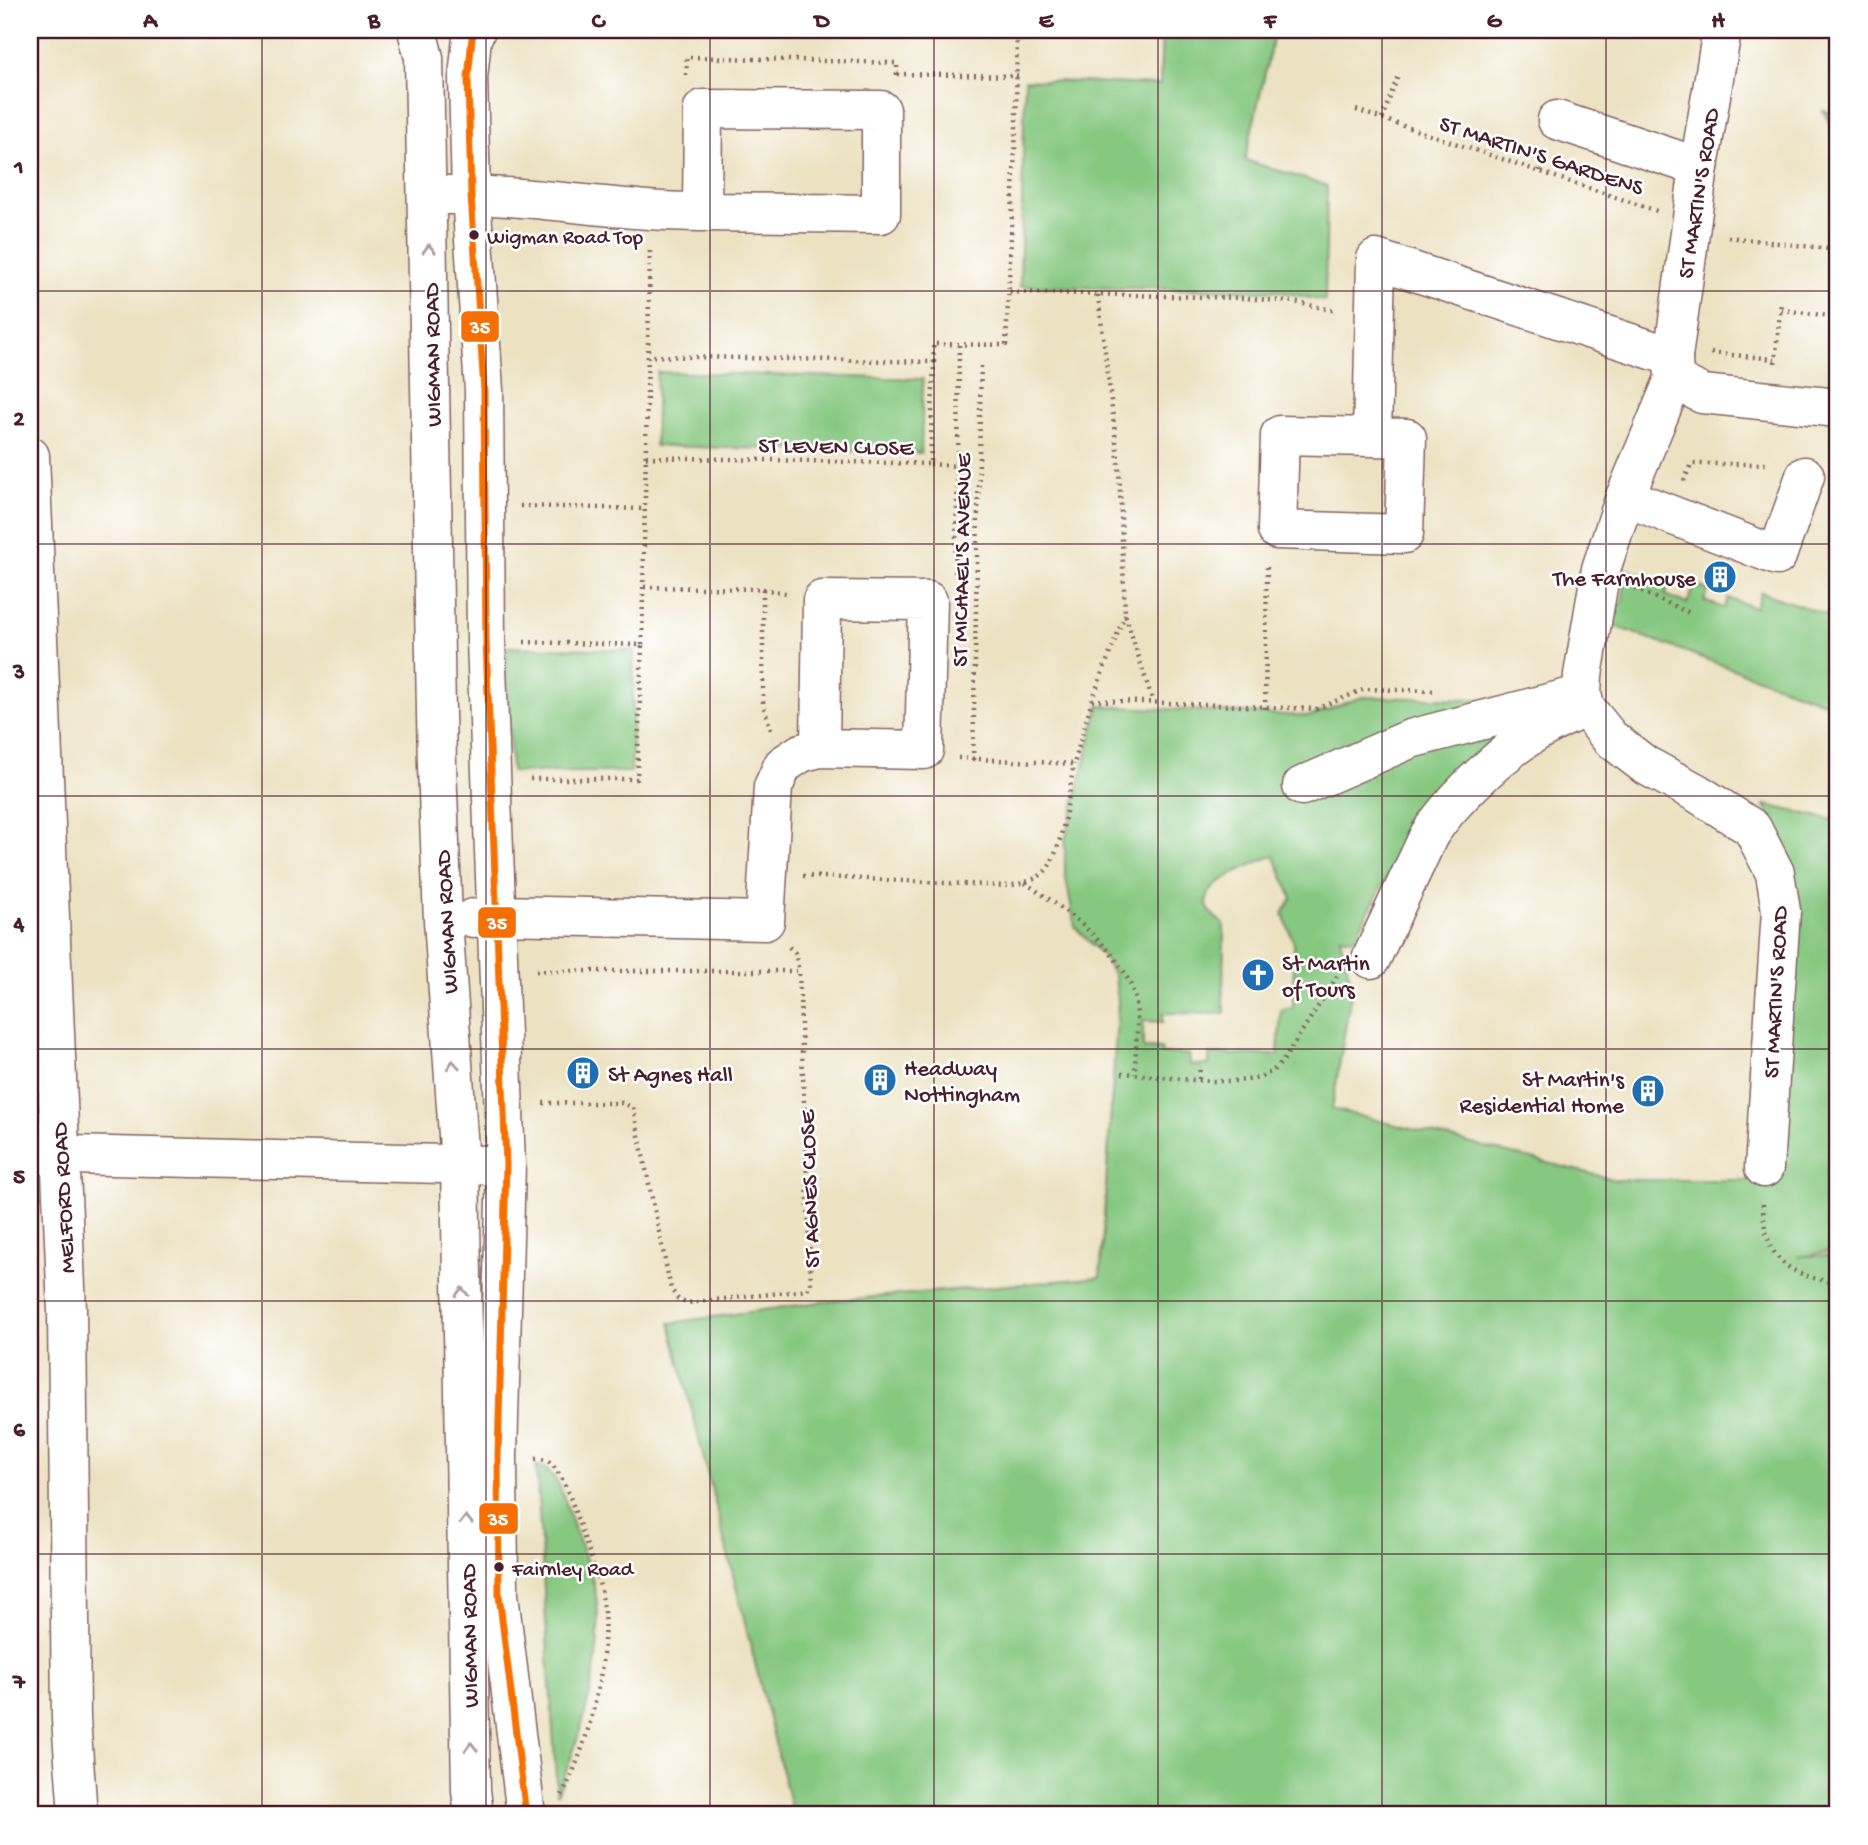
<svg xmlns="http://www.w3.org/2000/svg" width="1868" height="1845" viewBox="0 0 1868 1845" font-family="'Gochi Hand',sans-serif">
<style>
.green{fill:#86c880;stroke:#687456;stroke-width:2;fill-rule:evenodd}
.forest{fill:#6cac6e;stroke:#5b664c;stroke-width:2}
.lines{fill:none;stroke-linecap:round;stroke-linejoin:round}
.minor-casing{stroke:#836360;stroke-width:41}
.path{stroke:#836360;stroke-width:4.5;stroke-dasharray:2 5;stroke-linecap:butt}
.minor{stroke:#fff;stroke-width:38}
.bus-1-casing{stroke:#fff;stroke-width:12}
.bus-1{stroke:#f66f02;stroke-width:7}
.oneway{stroke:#ae9aa0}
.grid{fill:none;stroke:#4a1f2b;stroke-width:2;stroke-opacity:0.55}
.bus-dot{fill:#4a1f2b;stroke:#fff;stroke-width:2.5}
.labels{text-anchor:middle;stroke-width:5;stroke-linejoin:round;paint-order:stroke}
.bus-label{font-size:21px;fill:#4a1f2b;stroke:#fff;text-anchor:start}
.street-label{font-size:23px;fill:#4a1f2b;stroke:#fff}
.poi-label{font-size:23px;fill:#4a1f2b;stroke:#fff;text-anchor:start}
.line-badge{stroke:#fff;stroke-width:2.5}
.badge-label{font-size:19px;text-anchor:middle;font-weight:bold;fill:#fff}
.neatline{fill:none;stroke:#4a1f2b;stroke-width:2.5}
.grid-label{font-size:23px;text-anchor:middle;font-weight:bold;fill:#4a1f2b}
</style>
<rect width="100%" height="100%" fill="#fff"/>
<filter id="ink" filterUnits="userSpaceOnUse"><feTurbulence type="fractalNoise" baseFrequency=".0143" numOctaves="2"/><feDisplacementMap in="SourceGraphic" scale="14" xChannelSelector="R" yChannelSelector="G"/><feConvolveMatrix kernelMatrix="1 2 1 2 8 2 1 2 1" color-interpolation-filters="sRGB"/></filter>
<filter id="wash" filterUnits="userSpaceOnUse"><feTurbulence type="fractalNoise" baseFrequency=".00686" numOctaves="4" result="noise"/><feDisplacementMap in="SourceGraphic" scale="28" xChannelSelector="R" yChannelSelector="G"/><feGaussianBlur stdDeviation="1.57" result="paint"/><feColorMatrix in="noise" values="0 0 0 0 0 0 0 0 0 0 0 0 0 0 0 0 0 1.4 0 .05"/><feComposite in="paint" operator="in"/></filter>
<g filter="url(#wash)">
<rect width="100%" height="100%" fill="#ece2c2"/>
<g class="green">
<path d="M1162,30H1229L1274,34L1245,160L1327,186L1325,301L1278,291L1020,286L1025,80L1160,85Z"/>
<path d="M657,372L923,379L921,453L655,446Z"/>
<path d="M1623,568L1669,586L1665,595L1687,604L1695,585L1708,590L1704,601L1724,608L1728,598L1755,608L1761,592L1838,619V707L1606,623L1611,612L1622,603L1625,584Z"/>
<path d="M506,647L634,650L631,772H511Z"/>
<path d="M1362,697L1529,700L1473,759L1411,832L1354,939L1340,937L1352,987L1332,1109L1616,1180H1780L1791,867L1765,805L1838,821V1250L1797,1257L1838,1255V1815H793L670,1323L820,1302L1100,1277L1118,1002L1115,977L1102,955L1075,927L1065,874V841L1099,706L1311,716ZM1274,855L1292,898L1283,913L1294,944L1293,1007L1281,1009L1278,1055L1209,1054V1065H1190L1189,1054H1162L1161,1049L1143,1048V1021L1163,1022V1013L1225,1014V1007H1223L1224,924C1172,891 1251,866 1274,855Z"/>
<path d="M536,1465C560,1472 564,1499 571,1520C579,1542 589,1564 594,1586C609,1649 581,1737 557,1794Z"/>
</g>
<path class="forest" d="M1823,111L1838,112V139Z"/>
</g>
<g filter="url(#ink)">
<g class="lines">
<defs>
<g id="minor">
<path d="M417,30L424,58L437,766L443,920L460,1164L471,1790L474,1815"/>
<path d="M476,30L472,38L468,78L471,195L484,390L486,641L506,1165L498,1455L499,1595L526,1815"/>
<path d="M1722,30L1699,167L1673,357L1674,379L1625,497L1601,569L1583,675L1582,694L1585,707L1610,738L1645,765L1697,793L1752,828L1775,873L1781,911L1764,1168"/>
<path d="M1557,120L1699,167"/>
<path d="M447,195C533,194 617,212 702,212L703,109L881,110V214L702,212"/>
<path d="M1674,379L1702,394L1838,408"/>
<path d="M1372,437L1280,435L1277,530L1404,534L1407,438L1372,437L1376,259L1673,357"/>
<path d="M30,456L67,1310L71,1719L78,1815"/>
<path d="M1625,497L1777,556L1805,476"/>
<path d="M1302,786L1410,739L1568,698"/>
<path d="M473,918L497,915L765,921L773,787L783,765L801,753L820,748L924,750L928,601L822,600L820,748"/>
<path d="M1371,959L1429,835C1453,798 1506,748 1545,727C1558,720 1572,714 1585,707"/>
<path d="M30,1154L486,1165"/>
</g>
</defs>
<use href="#minor" class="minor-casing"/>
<g class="path">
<path d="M897,74L1018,76"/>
<path d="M686,75L687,57L897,63V78"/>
<path d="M1356,110L1657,211"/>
<path d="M1382,119L1398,76"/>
<path d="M1540,171L1545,155"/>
<path d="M1728,237L1838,250"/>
<path d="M1010,292L1243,298L1295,302L1336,311"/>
<path d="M1098,295L1119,466L1125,614L1153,702"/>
<path d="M1781,310L1838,317"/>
<path d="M1711,353L1775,359"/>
<path d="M934,362L933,344L1006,345L1016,127L1017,30"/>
<path d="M1775,363L1781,303"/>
<path d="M646,457L930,464L934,362L648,356"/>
<path d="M930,464L958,466L955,575"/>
<path d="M958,466L959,345"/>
<path d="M1684,481L1691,464H1768"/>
<path d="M520,506L645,509"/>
<path d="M644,587L763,589L786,593"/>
<path d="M763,589V705L771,730"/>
<path d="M1635,589L1690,613"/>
<path d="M524,642L642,645L637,779H528"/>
<path d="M642,645L650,248"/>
<path d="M1092,700L1316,709L1365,689L1437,691"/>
<path d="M1265,709L1267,566"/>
<path d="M958,758L1074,764L1092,700L1125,614"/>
<path d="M973,760L981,362"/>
<path d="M803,876L1006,886C1020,884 1037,881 1046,870C1063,851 1069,790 1074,764"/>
<path d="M1025,883C1064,908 1129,954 1136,1004C1139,1026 1135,1051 1135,1074"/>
<path d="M789,947L795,953L799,971"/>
<path d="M536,971H799L811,1285L807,1290L686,1303L678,1299L671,1289L633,1107L622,1103H540"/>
<path d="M1122,1073C1157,1076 1230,1087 1261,1077C1270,1073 1277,1068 1283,1061L1338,975"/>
<path d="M1199,1079L1200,1065"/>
<path d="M1763,1204C1764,1259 1786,1275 1838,1283"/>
<path d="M535,1459C538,1459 542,1459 545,1460C560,1466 572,1501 576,1515C584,1539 594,1563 600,1587C615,1644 590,1743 562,1795"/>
</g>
<use href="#minor" class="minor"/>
<defs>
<path id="bus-1" d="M476,30L472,38L468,78L471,195L484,390L486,641L506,1165L498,1455L499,1595L526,1815"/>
</defs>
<use href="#bus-1" class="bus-1-casing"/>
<use href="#bus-1" class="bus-1"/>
</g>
<defs><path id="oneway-chevron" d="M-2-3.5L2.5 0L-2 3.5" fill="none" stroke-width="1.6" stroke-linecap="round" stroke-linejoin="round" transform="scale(1.75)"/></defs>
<g class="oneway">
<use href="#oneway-chevron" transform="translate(429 249) rotate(-91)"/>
<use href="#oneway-chevron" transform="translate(453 1065) rotate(-94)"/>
<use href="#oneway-chevron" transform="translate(462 1292) rotate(-91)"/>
<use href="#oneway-chevron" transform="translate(466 1520) rotate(-91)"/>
<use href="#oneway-chevron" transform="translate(471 1747) rotate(-91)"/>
</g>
</g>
<path class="grid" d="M262,30V1815M486,30V1815M710,30V1815M934,30V1815M1158,30V1815M1382,30V1815M1606,30V1815M30,291H1838M30,544H1838M30,796H1838M30,1049H1838M30,1301H1838M30,1554H1838"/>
<defs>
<symbol id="building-disc" viewBox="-11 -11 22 22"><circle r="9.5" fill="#1f6fb2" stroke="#fff"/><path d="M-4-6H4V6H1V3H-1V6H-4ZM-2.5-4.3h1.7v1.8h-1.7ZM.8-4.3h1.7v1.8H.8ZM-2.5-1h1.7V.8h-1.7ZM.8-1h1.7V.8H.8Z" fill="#fff"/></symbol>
<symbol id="church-disc" viewBox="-11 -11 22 22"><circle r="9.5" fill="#1f6fb2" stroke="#fff"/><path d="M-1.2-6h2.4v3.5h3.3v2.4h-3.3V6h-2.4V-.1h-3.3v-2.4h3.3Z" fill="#fff"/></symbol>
</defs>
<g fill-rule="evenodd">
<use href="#building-disc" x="1701" y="558" width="38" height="38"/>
<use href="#church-disc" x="1239" y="956" width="38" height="38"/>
<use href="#building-disc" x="564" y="1054" width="38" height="38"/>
<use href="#building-disc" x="861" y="1061" width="38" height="38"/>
<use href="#building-disc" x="1629" y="1072" width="38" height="38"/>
</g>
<g class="bus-dot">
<circle cx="474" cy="235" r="6"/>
<circle cx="499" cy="1567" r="6"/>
</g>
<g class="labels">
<g class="bus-label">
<text x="487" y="243">Wigman Road Top</text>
<text x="512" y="1575">Fairnley Road</text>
</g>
<g class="street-label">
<text transform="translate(1542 154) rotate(18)" y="8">ST MARTIN'S GARDENS</text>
<text transform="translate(1697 193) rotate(-81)" y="8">ST MARTIN'S ROAD</text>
<text transform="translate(431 355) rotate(-91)" y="8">WIGMAN ROAD</text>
<text transform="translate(836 445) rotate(1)" y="8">ST LEVEN CLOSE</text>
<text transform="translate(960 560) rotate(-89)" y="8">ST MICHAEL'S AVENUE</text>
<text transform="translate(445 922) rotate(-93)" y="8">WIGMAN ROAD</text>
<text transform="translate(1774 992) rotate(-87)" y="8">ST MARTIN'S ROAD</text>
<text transform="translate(808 1189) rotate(-92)" y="8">ST AGNES CLOSE</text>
<text transform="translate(62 1198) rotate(-93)" y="8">MELFORD ROAD</text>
<text transform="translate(468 1636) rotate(-91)" y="8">WIGMAN ROAD</text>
</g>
<g class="poi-label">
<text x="1696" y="585" text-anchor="end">The Farmhouse</text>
<text x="1282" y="970">St Martin<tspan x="1282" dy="26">of Tours</tspan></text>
<text x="904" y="1075">Headway<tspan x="904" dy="26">Nottingham</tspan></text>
<text x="608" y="1081">St Agnes Hall</text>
<text x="1624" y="1086" text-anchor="end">St Martin's<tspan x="1624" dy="26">Residential Home</tspan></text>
</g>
</g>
<g class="line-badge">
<rect x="460" y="310" width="40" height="33" rx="7" fill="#f66f02"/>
<rect x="477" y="906" width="40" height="33" rx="7" fill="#f66f02"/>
<rect x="478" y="1502" width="41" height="33" rx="7" fill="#f66f02"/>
</g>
<g class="badge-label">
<text x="480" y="333">35</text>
<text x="497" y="929">35</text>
<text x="498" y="1525">35</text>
</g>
<rect width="1868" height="1845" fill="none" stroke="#fff" stroke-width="77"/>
<rect x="38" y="38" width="1791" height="1768" class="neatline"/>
<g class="grid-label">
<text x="150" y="27">A</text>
<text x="374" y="27">B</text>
<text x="598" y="27">C</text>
<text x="822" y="27">D</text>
<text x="1046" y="27">E</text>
<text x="1270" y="27">F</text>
<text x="1494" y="27">G</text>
<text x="1718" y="27">H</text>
<text x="19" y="173">1</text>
<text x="19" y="425">2</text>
<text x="19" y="678">3</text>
<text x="19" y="930">4</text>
<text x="19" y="1183">5</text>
<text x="19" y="1436">6</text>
<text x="19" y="1688">7</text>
</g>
</svg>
